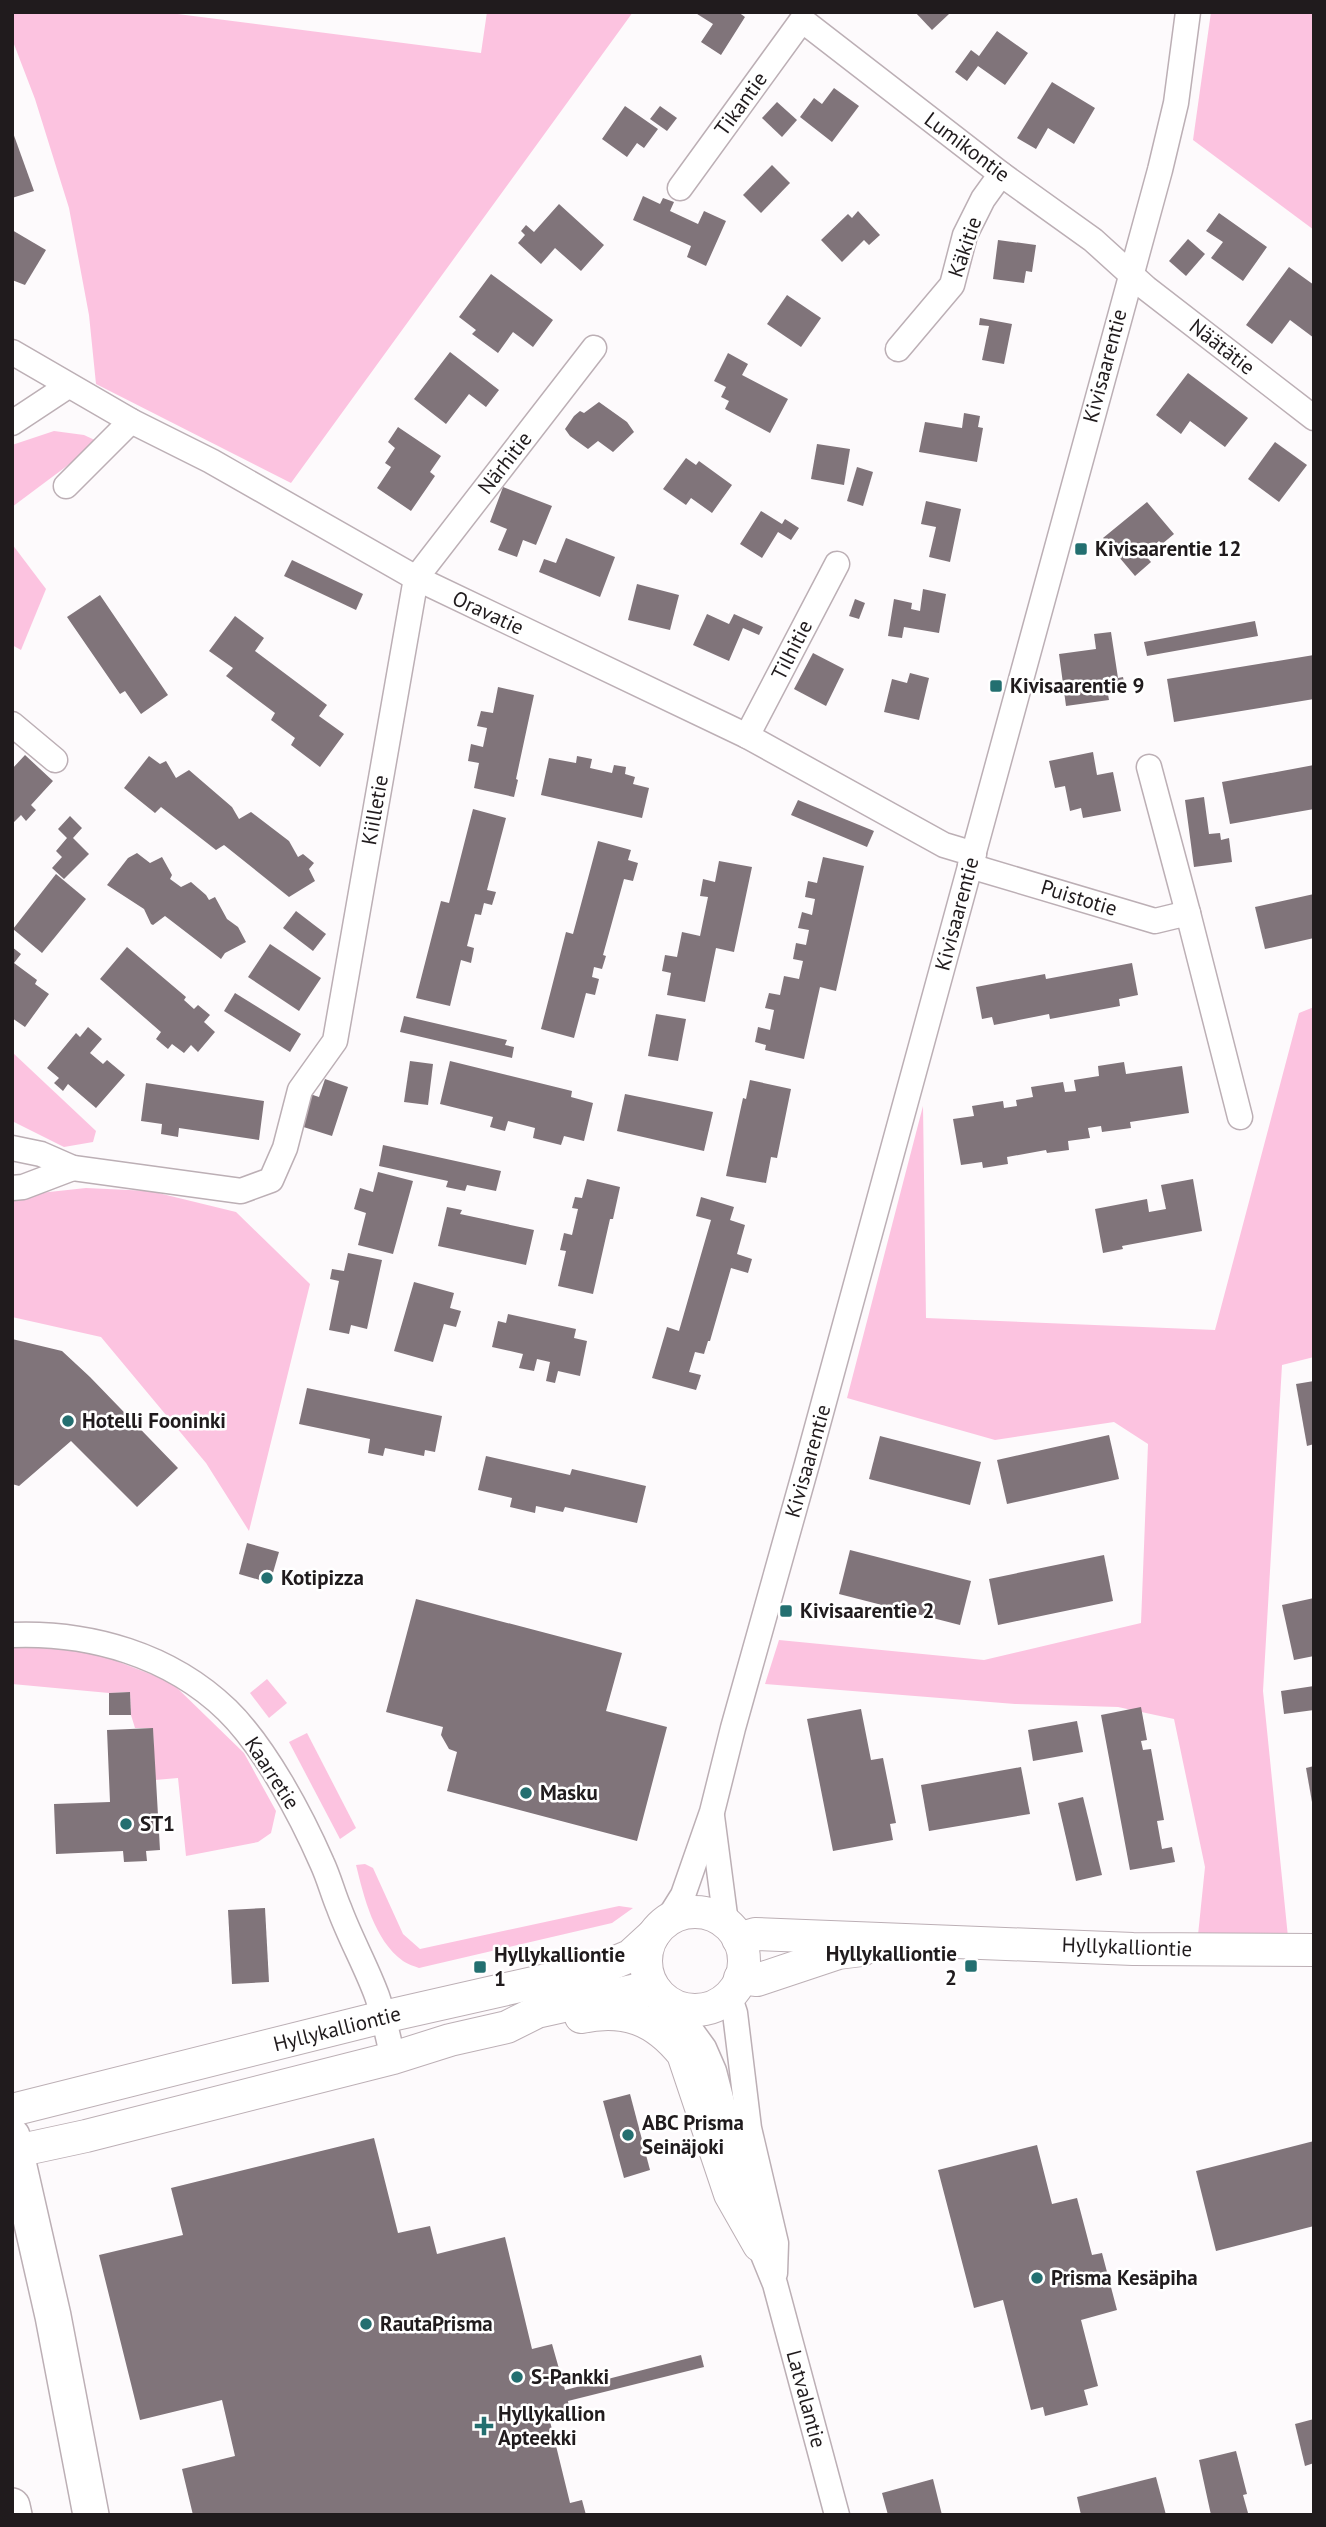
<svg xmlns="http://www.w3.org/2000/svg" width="1326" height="2527" viewBox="0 0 1326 2527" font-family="'PT Sans',sans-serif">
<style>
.green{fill:#fcc3e0}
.building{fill:#80747a}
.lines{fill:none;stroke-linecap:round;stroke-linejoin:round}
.minor-casing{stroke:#bcafb5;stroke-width:27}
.major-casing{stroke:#bcafb5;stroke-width:34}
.highway-casing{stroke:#bcafb5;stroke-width:38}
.minor{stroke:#fff;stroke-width:24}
.major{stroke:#fff;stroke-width:32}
.highway{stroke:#fff;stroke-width:35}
.poi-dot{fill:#236f70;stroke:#fff;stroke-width:2.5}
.labels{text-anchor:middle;stroke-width:5;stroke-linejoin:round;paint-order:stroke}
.street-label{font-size:21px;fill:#201b1d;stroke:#fff}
.poi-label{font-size:21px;font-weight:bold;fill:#201b1d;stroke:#fff;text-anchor:start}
</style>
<rect width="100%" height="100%" fill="#fdfafc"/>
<g class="green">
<path d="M12,12H162L481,53L487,12H633L291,483L96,384L89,315L69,208L35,99L12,39Z"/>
<path d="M1211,12H1314V230L1193,140Z"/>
<path d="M54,431L84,435L99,442L12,507V445Z"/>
<path d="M12,544L46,589L21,650L12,645Z"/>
<path d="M1314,1007V1357L1282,1365L1263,1691L1288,1937L1198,1935L1205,1867L1174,1719L1118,1707L1015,1704L765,1684L779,1640L984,1660L1141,1623L1148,1444L1114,1422L995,1440L847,1398L923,1106L926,1318L1215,1330L1299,1013Z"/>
<path d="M12,1052L96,1131L93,1142L64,1147L12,1121Z"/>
<path d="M86,1188L150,1191L236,1212L310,1284L249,1531L206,1463L101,1337L12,1317V1196Z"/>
<path d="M12,1647H80L171,1682L244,1753L276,1811L271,1833L258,1842L186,1856L178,1778L155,1780L153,1728H135L131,1715L130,1692L109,1693L12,1684Z"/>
<path d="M267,1679L287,1703L269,1718L250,1693Z"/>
<path d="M307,1733L356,1828L340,1839L289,1742Z"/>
<path d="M365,1864L373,1868L403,1934L420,1949L619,1906L633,1908L612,1923L419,1968C414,1966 407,1964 403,1961C374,1940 364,1897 356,1865Z"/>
</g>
<g class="building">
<path d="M694,12H738L745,17L721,55L701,42L713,24Z"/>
<path d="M915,12H947L949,14L932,30Z"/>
<path d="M997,31L1028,53L1005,85L978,66L967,81L955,72L971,50L979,56Z"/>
<path d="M1052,82L1095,108L1074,144L1048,128L1036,149L1017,138Z"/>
<path d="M834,88L859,106L832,142L800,117L814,98L822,104Z"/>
<path d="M777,102L797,120L782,137L762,118Z"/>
<path d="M625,106L658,129L644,148L637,143L627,157L602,139Z"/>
<path d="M660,106L677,118L667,131L650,119Z"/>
<path d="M12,130L34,191L12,198Z"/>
<path d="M772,165L790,183L761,213L743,195Z"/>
<path d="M643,196L660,204L663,198L674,202L670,211L698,224L704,211L726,221L706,266L687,257L691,246L633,220Z"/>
<path d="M559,204L604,245L581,271L555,248L541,264L518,243L525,235L521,231L526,225L534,232Z"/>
<path d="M858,211L880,235L869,245L864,240L842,262L821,240L848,214L852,218Z"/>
<path d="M1219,213L1267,247L1243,281L1211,258L1223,242L1206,231Z"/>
<path d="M12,230L46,250L25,285L12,280Z"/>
<path d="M1188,239L1205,254L1186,276L1169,261Z"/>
<path d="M998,240L1036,245L1032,272L1026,271L1024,283L993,279Z"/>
<path d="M1289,267L1314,285V338L1290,320L1272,344L1246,325Z"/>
<path d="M491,274L553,320L533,347L513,332L498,353L472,334L476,330L459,317Z"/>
<path d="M787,295L821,318L801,347L767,324Z"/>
<path d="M980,318L1012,324L1004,364L982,360L989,326L979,325Z"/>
<path d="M450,352L499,390L486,407L469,394L446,424L414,399Z"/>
<path d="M728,353L748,364L742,375L788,399L770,433L725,409L729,401L721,397L726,387L714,381Z"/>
<path d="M1188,373L1248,418L1225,447L1190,421L1181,434L1156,415Z"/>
<path d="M599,402L627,422L634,432L613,452L598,441L588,449L570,436L565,429L574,416L580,411L584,413Z"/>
<path d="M964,413L980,416L978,427L983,428L977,462L919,452L925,422L962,428Z"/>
<path d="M398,427L441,456L430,472L435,476L411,511L377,488L391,467L385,463L395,448L388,442Z"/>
<path d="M1275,442L1307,465L1279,502L1248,479Z"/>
<path d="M817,444L850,449L844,485L811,479Z"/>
<path d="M686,458L696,465L699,461L732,485L712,513L691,498L686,505L663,489Z"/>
<path d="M857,467L873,472L863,506L847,501Z"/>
<path d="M503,487L552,506L536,545L523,540L517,557L498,550L507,529L490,522Z"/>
<path d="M926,501L961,509L950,562L929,557L936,527L921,524Z"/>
<path d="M1147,502L1174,534L1162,544L1159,541L1144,554L1151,562L1135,576L1103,538Z"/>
<path d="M761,511L782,524L785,519L799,528L791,540L778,532L762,558L740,544Z"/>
<path d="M566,538L615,557L600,597L539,572L544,559L556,563Z"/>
<path d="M292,560L363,594L356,610L284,576Z"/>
<path d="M637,584L679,595L670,630L628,620Z"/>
<path d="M923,589L946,594L939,633L904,627L902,638L888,636L894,599L912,603L911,609L920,611Z"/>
<path d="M100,595L168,695L141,714L125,691L120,694L67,617Z"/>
<path d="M855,599L865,603L859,619L849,616Z"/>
<path d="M707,614L729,624L734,614L763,627L759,635L743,628L729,661L693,645Z"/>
<path d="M235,616L264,638L255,651L327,705L319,716L344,734L320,767L291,745L295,738L271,720L275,713L226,676L233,668L209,651Z"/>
<path d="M1255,621L1258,636L1147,656L1144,642Z"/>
<path d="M1111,632L1118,678L1123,677L1125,687L1107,689L1109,700L1066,706L1059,654L1096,649L1094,634Z"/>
<path d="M813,653L844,669L826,706L794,689Z"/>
<path d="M1314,655V699L1174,722L1167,679Z"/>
<path d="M910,673L929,678L919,720L884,712L892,679L907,683Z"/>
<path d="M498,687L534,695L516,779L518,780L514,797L474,788L479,763L468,761L471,744L483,747L487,728L477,726L481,711L493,713Z"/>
<path d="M1093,752L1097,775L1113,772L1121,811L1083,818L1081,808L1070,811L1065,786L1055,788L1049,761Z"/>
<path d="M25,755L53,781L31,805L36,810L26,821L21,815L12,824V769Z"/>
<path d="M149,756L160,764L166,761L176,778L189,770L232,807L239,819L251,812L289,841L298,857L303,854L314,863L309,869L315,881L289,897L224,845L216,850L161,807L155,813L124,788Z"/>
<path d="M577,756L592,759L590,768L612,773L614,765L626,767L625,774L635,777L633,784L649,788L642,818L541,795L549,758L576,763Z"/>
<path d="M1314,765V809L1230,824L1222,782Z"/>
<path d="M1204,797L1209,834L1220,833L1221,840L1229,838L1232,862L1194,867L1185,800Z"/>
<path d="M798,800L874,831L867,847L791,815Z"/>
<path d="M473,809L506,818L487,890L496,892L492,905L484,903L481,915L475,914L467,946L474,948L471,963L461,960L450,1006L416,998L441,901L449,903Z"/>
<path d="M70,816L82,828L73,838L89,854L64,879L52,868L62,857L56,851L67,838L58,829Z"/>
<path d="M598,841L631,850L628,860L638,863L633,881L624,879L603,955L606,956L602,969L594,967L592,977L599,979L595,995L586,993L574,1038L541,1029L566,932L573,934Z"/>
<path d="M137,853L150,863L162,857L172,875L170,879L181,887L191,882L206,895L209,900L215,897L227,919L238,927L246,942L225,953L221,959L165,916L153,925L151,924L144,909L107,885L128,858Z"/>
<path d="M823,857L864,866L836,991L820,987L804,1059L765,1050L766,1045L755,1042L758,1027L770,1030L774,1010L765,1008L769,993L780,995L784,976L799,979L803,961L793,959L796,943L806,945L809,930L798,928L802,912L812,915L815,899L805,897L808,881L817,883Z"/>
<path d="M719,861L752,867L734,952L716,948L705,1002L667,995L671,973L662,971L665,955L677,957L682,932L700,936L708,897L700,896L703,879L715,882Z"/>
<path d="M56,874L86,899L42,953L13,929Z"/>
<path d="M1314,894V938L1265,949L1255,907Z"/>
<path d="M296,911L326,934L313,951L283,928Z"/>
<path d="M270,944L321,978L299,1011L248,977Z"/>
<path d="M12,947L21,954L14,963L37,980L35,984L49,994L25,1027L12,1018Z"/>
<path d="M127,947L186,997L184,1000L194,1009L198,1005L210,1015L204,1022L215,1032L198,1052L191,1045L184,1053L172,1044L168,1049L156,1039L161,1032L100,979Z"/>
<path d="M1132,963L1138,995L1119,999L1120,1006L1050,1019L1049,1014L994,1025L992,1017L982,1019L976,987L1045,974L1046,979Z"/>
<path d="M235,993L301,1034L290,1052L224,1011Z"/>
<path d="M656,1014L686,1019L678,1061L648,1056Z"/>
<path d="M404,1016L507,1040L505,1045L514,1047L512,1058L400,1032Z"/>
<path d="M88,1027L102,1039L90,1053L103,1064L107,1060L125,1075L96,1108L68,1084L63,1091L54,1083L59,1078L47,1068L76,1033L80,1037Z"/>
<path d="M410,1061L433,1064L428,1105L404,1102Z"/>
<path d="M450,1061L572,1091L571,1097L593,1103L584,1141L564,1136L561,1145L533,1138L535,1128L508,1121L505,1131L490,1127L493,1117L440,1104Z"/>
<path d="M1124,1062L1126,1074L1182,1066L1189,1113L1130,1122L1131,1128L1102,1132L1101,1126L1088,1128L1090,1138L1068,1141L1069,1150L1047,1153L1046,1150L1007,1157L1008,1164L983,1168L982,1162L961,1165L953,1119L974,1116L972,1106L1003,1101L1004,1108L1017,1106L1016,1100L1033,1097L1031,1087L1063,1082L1065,1092L1076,1091L1074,1080L1099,1076L1098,1066Z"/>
<path d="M325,1079L348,1087L332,1136L294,1124L304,1092L319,1097Z"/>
<path d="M750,1080L791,1089L777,1158L771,1157L766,1183L726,1176L743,1098L746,1099Z"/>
<path d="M146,1083L264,1101L259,1140L179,1128L178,1137L161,1134L162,1124L141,1121Z"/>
<path d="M625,1094L713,1112L704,1151L617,1131Z"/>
<path d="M383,1145L501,1171L496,1191L467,1185L465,1191L446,1187L448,1181L379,1166Z"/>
<path d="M378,1172L413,1181L393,1254L358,1245L366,1213L354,1209L360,1188L373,1192Z"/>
<path d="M587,1179L620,1187L613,1219H610L593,1294L558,1286L566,1251L560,1250L564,1233L572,1235L578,1209L572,1208L575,1197L582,1198Z"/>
<path d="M1193,1179L1202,1231L1122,1246L1123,1249L1103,1253L1095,1209L1147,1199L1149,1212L1166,1209L1161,1185Z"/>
<path d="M701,1197L734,1207L730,1220L745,1225L737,1254L752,1259L748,1273L731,1268L710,1341H708L704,1354L695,1352L689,1372L701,1375L696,1390L652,1378L667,1327L679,1331L711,1220L696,1216Z"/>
<path d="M447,1207L462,1210L460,1214L534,1230L526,1265L438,1246Z"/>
<path d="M348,1253L382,1260L367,1329L351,1325L349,1334L329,1330L339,1281L330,1279L332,1269L344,1271Z"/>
<path d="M414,1282L454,1293L450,1308L461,1311L456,1327L444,1324L433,1362L394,1351Z"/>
<path d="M508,1314L576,1329L574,1338L587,1341L580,1376L558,1371L555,1383L546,1381L550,1362L537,1359L534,1371L519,1368L523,1354L492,1347L498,1321L506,1323Z"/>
<path d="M12,1339L62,1351L90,1377L178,1468L137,1507L71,1441L19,1486L12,1484Z"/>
<path d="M1314,1381V1444L1307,1446L1296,1384Z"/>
<path d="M307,1388L442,1416L435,1452L425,1450L424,1456L385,1448L383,1456L368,1453L370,1439L299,1424Z"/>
<path d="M1109,1435L1119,1479L1007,1504L997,1460Z"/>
<path d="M880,1436L981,1462L970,1505L869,1479Z"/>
<path d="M486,1456L570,1475L572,1469L646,1486L637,1523L565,1507L563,1512L536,1506L535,1513L510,1507L512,1498L478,1490Z"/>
<path d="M247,1543L279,1552L270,1583L239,1574Z"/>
<path d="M850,1550L971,1581L960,1625L839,1594Z"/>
<path d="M1104,1555L1113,1601L998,1625L989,1579Z"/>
<path d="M1314,1598V1656L1294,1660L1282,1605Z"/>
<path d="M416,1599L622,1653L606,1711L667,1727L637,1841L447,1791L457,1752L449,1749L441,1735L443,1727L386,1712Z"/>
<path d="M1314,1686V1710L1284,1714L1281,1691Z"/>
<path d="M130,1692L131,1715H109V1693Z"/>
<path d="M1141,1707L1147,1740L1141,1741L1143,1750L1151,1749L1164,1820L1157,1821L1162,1849L1172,1847L1175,1862L1130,1870L1101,1715Z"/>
<path d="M861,1709L871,1760L883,1758L896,1823L890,1824L893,1840L833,1851L807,1719Z"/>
<path d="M1077,1721L1083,1752L1033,1761L1028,1730Z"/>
<path d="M153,1728L160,1850L146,1851L147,1861L124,1862L123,1851L56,1854L54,1804L110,1802L107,1730Z"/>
<path d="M1314,1766V1802H1312L1306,1768Z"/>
<path d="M1021,1767L1030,1814L929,1831L921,1785Z"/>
<path d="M1083,1797L1102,1875L1076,1881L1058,1803Z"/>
<path d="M265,1908L269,1982L232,1984L228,1910Z"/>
<path d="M630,2094L650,2170L624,2178L603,2101Z"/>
<path d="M374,2138L398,2233L430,2226L437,2254L505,2237L532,2349L552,2344L565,2390L701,2355L704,2367L568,2401L569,2408L548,2413L570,2503L582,2500L586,2515H193L182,2469L235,2456L222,2400L140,2420L99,2255L183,2235L171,2188Z"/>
<path d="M1314,2141V2226L1216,2251L1196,2171Z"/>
<path d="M1037,2145L1052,2204L1077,2198L1092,2255L1102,2253L1117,2310L1081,2320L1098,2386L1084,2390L1088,2405L1045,2416L1043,2407L1031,2410L1003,2300L974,2308L938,2170Z"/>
<path d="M1314,2419V2463L1305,2466L1295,2424Z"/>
<path d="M1236,2451L1247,2494L1243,2495L1248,2513L1211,2515L1199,2460Z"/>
<path d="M1156,2477L1166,2515H1081L1077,2497Z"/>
<path d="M933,2479L942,2515H888L882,2493Z"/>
</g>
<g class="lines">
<defs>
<g id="minor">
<path d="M680,188L802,20L1001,174L1093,240L1146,288L1314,418"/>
<path d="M898,349L952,285L965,235L983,199L1001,174"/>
<path d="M12,352L131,421L211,461L416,578L747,736L944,845L974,854"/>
<path d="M12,423L68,386"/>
<path d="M66,486L131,421"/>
<path d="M12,724L55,760"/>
<path d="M747,736L837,564"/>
<path d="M1149,767L1188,913"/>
<path d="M970,866L1155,921L1188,913L1240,1117"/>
<path d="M12,1148L41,1154L73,1168L241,1191L271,1180L285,1148L300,1090L335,1041L416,578L594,348"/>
<path d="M12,1188L23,1187L73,1168"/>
<path d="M12,1635C90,1632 170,1655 227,1710C265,1747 301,1815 322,1863C329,1878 333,1894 339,1908C350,1938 366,1966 377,1996C384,2016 388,2038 393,2058"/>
<path d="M712,1816L726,1923"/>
<path d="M668,1919L683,1895L712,1812L733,1728L807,1464L1160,170L1176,103L1188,12"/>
<path d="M729,1995L735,2013L749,2128L776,2243L775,2273"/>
<path d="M672,2004L704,2048L714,2071L759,2245L775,2284L837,2515"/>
</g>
<g id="major">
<circle cx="695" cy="1961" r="49"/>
<path d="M738,1939L755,1934L1133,1949L1314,1950"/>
<path d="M740,1978L757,1980L838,1953L862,1950"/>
<path d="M581,2017C625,2008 655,2019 683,2054L730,2194L759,2245"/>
<path d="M12,2110L383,2017L604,1967L630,1956L654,1934"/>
<path d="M12,2152L86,2136L393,2058L450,2040L507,2027L537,2012L636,1990L656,1991"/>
</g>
<g id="highway">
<path d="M12,2136L53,2316L91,2515"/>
<path d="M12,2506L14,2515"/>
</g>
</defs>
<use href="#minor" class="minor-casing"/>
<use href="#major" class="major-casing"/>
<use href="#highway" class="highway-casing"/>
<use href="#minor" class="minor"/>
<use href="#major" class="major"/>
<use href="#highway" class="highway"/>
</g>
<g class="poi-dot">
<rect x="1074" y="542" width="14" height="14" rx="3.5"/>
<rect x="989" y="679" width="14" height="14" rx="3.5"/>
<circle cx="68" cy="1421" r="7"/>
<circle cx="267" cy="1578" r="7"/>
<rect x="779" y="1604" width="14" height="14" rx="3.5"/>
<circle cx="526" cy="1793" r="7"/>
<circle cx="126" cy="1824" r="7"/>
<rect x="964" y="1959" width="14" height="14" rx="3.5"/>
<rect x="473" y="1960" width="14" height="14" rx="3.5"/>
<circle cx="628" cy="2135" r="7"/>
<circle cx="1037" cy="2278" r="7"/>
<circle cx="366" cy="2324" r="7"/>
<circle cx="517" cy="2377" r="7"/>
<path d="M480.5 2415.5h7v7h7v7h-7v7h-7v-7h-7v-7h7z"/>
</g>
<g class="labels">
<g class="street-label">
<text transform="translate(741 104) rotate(-54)" y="7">Tikantie</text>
<text transform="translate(967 147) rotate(37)" y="7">Lumikontie</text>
<text transform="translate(965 247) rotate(-71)" y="7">Käkitie</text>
<text transform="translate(1222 347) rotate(38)" y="7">Näätätie</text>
<text transform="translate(1105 366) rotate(-75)" y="7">Kivisaarentie</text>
<text transform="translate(505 463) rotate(-52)" y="7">Närhitie</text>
<text transform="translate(488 613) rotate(25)" y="7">Oravatie</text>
<text transform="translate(792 650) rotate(-63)" y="7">Tilhitie</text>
<text transform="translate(375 810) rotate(-80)" y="7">Kiilletie</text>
<text transform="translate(1079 898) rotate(17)" y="7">Puistotie</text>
<text transform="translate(957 914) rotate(-75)" y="7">Kivisaarentie</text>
<text transform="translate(808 1461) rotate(-74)" y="7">Kivisaarentie</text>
<text transform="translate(272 1773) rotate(57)" y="7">Kaarretie</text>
<text transform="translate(1127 1947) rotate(2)" y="7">Hyllykalliontie</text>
<text transform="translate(337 2029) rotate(-14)" y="7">Hyllykalliontie</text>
<text transform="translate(806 2399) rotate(75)" y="7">Latvalantie</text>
</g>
<g class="poi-label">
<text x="1095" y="556">Kivisaarentie 12</text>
<text x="1010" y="693">Kivisaarentie 9</text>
<text x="82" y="1428">Hotelli Fooninki</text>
<text x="281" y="1585">Kotipizza</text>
<text x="800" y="1618">Kivisaarentie 2</text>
<text x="540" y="1800">Masku</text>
<text x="140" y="1831">ST1</text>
<text x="957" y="1961" text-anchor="end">Hyllykalliontie<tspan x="957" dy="24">2</tspan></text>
<text x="494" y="1962">Hyllykalliontie<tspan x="494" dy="24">1</tspan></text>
<text x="642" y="2130">ABC Prisma<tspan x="642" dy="24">Seinäjoki</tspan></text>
<text x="1051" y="2285">Prisma Kesäpiha</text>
<text x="380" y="2331">RautaPrisma</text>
<text x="531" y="2384">S-Pankki</text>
<text x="498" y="2421">Hyllykallion<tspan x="498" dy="24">Apteekki</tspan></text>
</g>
</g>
<rect width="1326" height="2527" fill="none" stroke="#201b1d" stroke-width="28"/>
</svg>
